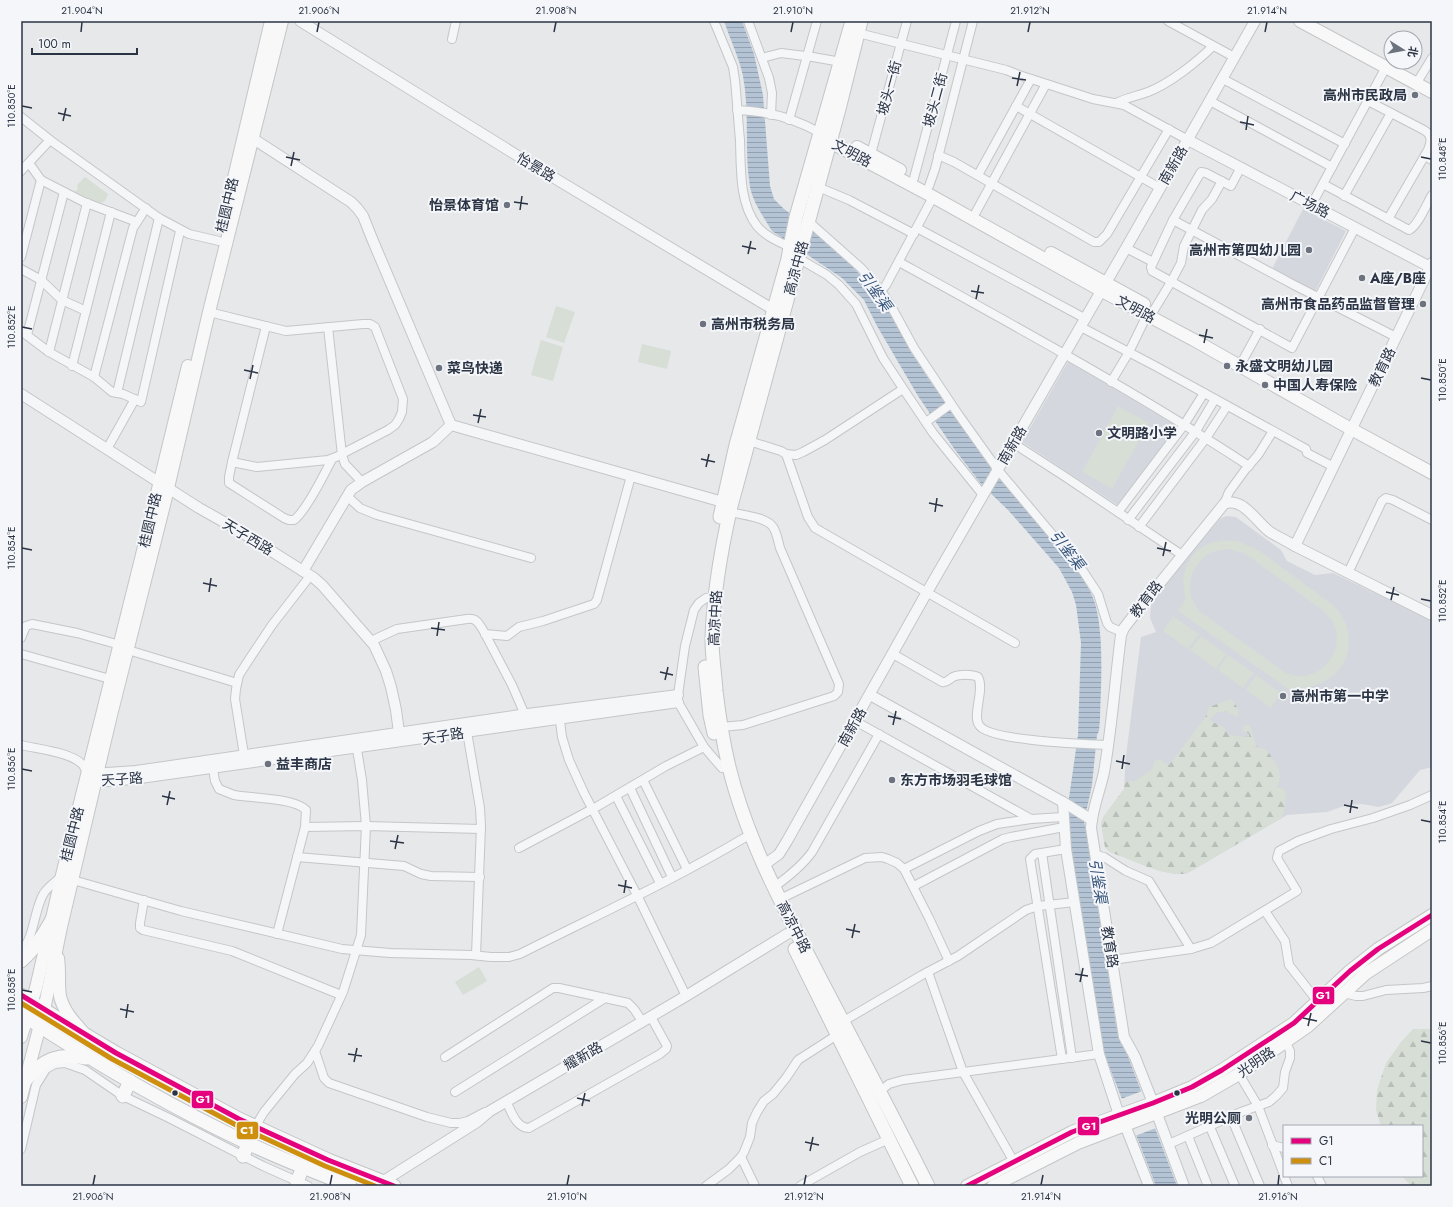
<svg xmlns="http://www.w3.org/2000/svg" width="1453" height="1207" viewBox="0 0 1453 1207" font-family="Jost,'Noto Sans SC',sans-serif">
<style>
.built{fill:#d4d7dd}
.grass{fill:#d6ded6;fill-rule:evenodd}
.forest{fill:url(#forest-firs)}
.water{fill:url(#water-rules)}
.pier{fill:#e6e8ea}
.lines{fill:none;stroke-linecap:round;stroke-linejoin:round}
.minor-casing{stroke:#c4c6c8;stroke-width:10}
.tertiary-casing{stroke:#c4c6c8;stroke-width:12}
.secondary-casing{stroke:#c4c6c8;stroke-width:14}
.primary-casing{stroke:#c2c5c8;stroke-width:15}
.minor{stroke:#f5f6f7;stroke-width:8}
.tertiary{stroke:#f5f6f7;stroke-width:10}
.secondary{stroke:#f8f8f8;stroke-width:12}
.primary{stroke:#f8f8f8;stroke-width:13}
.bus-1-casing{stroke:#f4f6f9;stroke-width:8}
.bus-2-casing{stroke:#f4f6f9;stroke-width:8}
.bus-1{stroke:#e5007d;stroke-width:5}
.bus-2{stroke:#ce8f0e;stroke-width:5}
.ticks{fill:none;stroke:#2b3445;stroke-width:1.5}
.poi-dot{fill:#6c737f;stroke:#f4f6f9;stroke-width:1.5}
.bus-dot{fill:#2b3445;stroke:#f4f6f9;stroke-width:1.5}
.labels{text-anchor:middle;stroke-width:4;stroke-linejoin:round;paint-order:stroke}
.street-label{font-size:14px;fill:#2b3445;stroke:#f4f6f9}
.poi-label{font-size:14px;font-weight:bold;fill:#2b3445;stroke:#f4f6f9;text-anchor:start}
.water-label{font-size:15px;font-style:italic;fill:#34527a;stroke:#f4f6f9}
.line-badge{stroke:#f4f6f9;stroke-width:1.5}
.badge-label{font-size:11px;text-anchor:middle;font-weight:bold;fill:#fff}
.neatline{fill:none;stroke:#2b3445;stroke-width:1.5}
.ticks-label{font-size:10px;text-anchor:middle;fill:#2b3445}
</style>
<defs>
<pattern id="forest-firs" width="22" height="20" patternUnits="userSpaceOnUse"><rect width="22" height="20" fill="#d6ded6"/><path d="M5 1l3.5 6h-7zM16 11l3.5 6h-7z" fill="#b8bfb9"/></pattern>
<pattern id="water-rules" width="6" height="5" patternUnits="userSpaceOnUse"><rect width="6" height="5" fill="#b4c4d5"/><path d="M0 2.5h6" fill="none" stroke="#93a0af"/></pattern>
</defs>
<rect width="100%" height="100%" fill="#e6e8ea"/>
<g class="built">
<path d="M1303,209L1346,231L1315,292L1272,269Z"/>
<path d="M1069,360L1178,425L1150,466L1119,506L1022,442Z"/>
<path d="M1227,516L1236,517L1281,550L1287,561L1315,575L1333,573L1427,618L1432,622V767L1420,770L1392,803L1379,807L1362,804L1347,805L1327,812L1287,815L1186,874H1175L1160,871L1110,852L1105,847L1101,823L1104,816L1124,789L1126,756L1141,637L1156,632L1150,618L1151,604L1189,555L1221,518Z"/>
</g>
<g class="grass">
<path d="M85,177L108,194L105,201L100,203L74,192L78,189L77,185Z"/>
<path d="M556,306L575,312L564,343L546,337Z"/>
<path d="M541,340L563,347L553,381L531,375Z"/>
<path d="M642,344L671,351L667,369L638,362Z"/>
<path d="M1118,406L1149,423L1112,489L1082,472Z"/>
<path d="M1224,540L1238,541L1260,551L1333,605C1362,633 1350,678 1311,686L1302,699L1178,611L1185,600L1183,578L1187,564L1196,551L1209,543ZM1228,549L1244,553L1325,612C1328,616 1332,620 1334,625C1343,645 1329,671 1307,675C1300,677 1293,675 1286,673L1199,611C1195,605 1191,599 1190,591C1189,574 1199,556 1216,551C1219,550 1224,550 1228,549Z"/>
<path d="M1173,616L1199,634L1188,649L1163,631Z"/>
<path d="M1201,636L1226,654L1216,669L1190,650Z"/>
<path d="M1228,655L1254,673L1243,688L1218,670Z"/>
<path d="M1256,675L1281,693L1271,708L1246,690Z"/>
<path d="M479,967L487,981L463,995L455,982Z"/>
</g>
<g class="forest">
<path d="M1231,699L1238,708V717L1226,712H1217L1215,715L1209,720L1225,728L1228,735L1249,737V734L1243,731V726L1245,725H1250L1257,748H1262L1266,749L1278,766L1280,777L1278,787L1284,789L1286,793L1283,817L1186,874C1159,875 1135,861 1110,852L1105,847L1101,823L1104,816L1124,789L1125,782L1135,781L1152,769L1155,760H1161L1169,765L1205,718L1209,707Z"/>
<path d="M1413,1029H1432V1186H1411L1402,1176H1422V1126H1381L1376,1110L1377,1090L1386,1063L1401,1042Z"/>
</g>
<path class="water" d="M724,21H742L754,54L763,95L770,186L774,199L784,209L824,239L846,260L885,301L911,352L930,381L970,435L1079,571C1085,583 1093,594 1096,607C1104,639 1101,686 1100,719L1099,731L1097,735L1092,785L1084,822L1086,829L1116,1025L1177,1186H1156L1102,1048L1071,857L1067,812L1078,735L1081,643L1076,605L1072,592L1059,568L1008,510L982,485L955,450L918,396L877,326L864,300L842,278L772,231C764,217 753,203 750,187C744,151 750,113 743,76C739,58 730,39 724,21Z"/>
<path class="pier" d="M1142,1091L1156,1128L1135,1136L1121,1099Z"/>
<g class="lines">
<defs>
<g id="minor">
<path d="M714,21L733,67L735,80C737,100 738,120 740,140C741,168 739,203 757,226C765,236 779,242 790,247"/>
<path d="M748,21L769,78L772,93L771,115"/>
<path d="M1168,21L1234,57"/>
<path d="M858,33L1006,70L1019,75L1093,99L1124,105L1188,140"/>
<path d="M452,39L456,21"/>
<path d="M762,58L781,53L813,57L841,62"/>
<path d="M1223,79L1345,144"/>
<path d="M1416,84L1432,58"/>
<path d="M1210,101L1332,167"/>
<path d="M1368,101L1422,129C1432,134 1432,140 1428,150L1388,219"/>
<path d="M1116,103C1126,98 1137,96 1148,92C1169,84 1197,62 1213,46"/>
<path d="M1016,106L1160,188"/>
<path d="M737,110C766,111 796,119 820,133"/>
<path d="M21,117L50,140L159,218L189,234L219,241"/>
<path d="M789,120L817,21"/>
<path d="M871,154L907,21"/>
<path d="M938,155L954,162L1094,242H1099L1107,234L1169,129"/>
<path d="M1425,156L1432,160"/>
<path d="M29,163L41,180L84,202L137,222"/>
<path d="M1241,167L1231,186L1206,173L1201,172L1173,220L1151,267L1152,271L1292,348L1355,228"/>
<path d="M21,171L50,140"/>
<path d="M978,175L1031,79"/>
<path d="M914,178L956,21"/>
<path d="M1323,184L1409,230C1418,226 1427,203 1432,195"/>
<path d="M929,186L935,169L973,21"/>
<path d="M818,187L849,200L914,234"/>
<path d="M1344,196L1391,113"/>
<path d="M1312,204L1386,67"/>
<path d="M976,212L1046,84"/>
<path d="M1173,220L1294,285L1396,337"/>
<path d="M808,221L861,268L882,292L891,306L914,348L958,414L998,470L1083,571L1098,594L1107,623L1110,627L1122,632"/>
<path d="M917,228L1086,319"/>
<path d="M1126,248L1153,262"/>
<path d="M21,257L41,180"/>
<path d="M798,258L827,275L839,285L856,304L883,358L906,393L933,433L983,495"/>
<path d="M899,262C1017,327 1136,392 1249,466"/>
<path d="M21,269L41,280L62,300L86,311"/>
<path d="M881,291L886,285L933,197"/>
<path d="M1154,310L1171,282L1181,263L1184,246L1202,210L1212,199L1222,181"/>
<path d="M209,312L286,331L363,324H370L375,327L403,399L402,412L399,419L395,425L388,430L336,457L328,460L257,467L232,462"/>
<path d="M266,326L232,462L229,477V483L284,518L289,520H294C306,511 325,473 332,459"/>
<path d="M328,327L342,455L345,464L362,482"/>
<path d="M1081,327L1157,367L1306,449L1307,453L1334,467"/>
<path d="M21,331L49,352L94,377L112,392L123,394L141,402L180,231"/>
<path d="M27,335L64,192"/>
<path d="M49,352L87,203"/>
<path d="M1243,360L1260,329"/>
<path d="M72,366L111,212"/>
<path d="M94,377L133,228L146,208"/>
<path d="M1111,382L1129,352L1147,315"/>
<path d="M117,393L159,218"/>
<path d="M926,422L951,404"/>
<path d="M749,441L781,451L786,454L808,517L815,528L1015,643"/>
<path d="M1013,443L1064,476L1182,555"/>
<path d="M107,449L135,399"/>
<path d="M786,454L796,455L803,452L825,440L903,389"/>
<path d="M347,496L360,508L377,515L531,558"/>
<path d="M1224,504L1229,492L1245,470L1258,455L1273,431"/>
<path d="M1118,512L1184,425L1204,393"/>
<path d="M1128,520L1196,431L1215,399"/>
<path d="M1139,527L1206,438L1227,406"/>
<path d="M1348,573L1382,501L1386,498L1393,500L1432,520"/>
<path d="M706,598L699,603L694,610L685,646L678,695V702L704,747L722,768"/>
<path d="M485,634L507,636L519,627L543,621L594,604L597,600L631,476"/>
<path d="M21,638L26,626L32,624L77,633L120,645"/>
<path d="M371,641L397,629L467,619C476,618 478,622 483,630L512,685L525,715L526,720"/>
<path d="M128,650L237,683"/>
<path d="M21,654L110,679"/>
<path d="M893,654L942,682C947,683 948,680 953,677C959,674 972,674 978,677C985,689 972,715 979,725C988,741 1087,744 1108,745"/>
<path d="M559,713L562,737L569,760L584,793L637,895L686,996"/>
<path d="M855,721L1031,819L1063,817"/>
<path d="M466,726L480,808L481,826L476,955"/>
<path d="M721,727L743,725L834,696L838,692L839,684L780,548C778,541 777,533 773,527C767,517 741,515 730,512"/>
<path d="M21,745C37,749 70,752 82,764C85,767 86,771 87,775"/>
<path d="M245,761L235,699L236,689L239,675L250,658L272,625L310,576"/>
<path d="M212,763L215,781L219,789C224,791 229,793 234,795C251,798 295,798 306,810L305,827L277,934"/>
<path d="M643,780L687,869"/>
<path d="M630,788L672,877"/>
<path d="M616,796L660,883"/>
<path d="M305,827L366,826L481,829"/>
<path d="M519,848L598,806L666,766L704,747"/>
<path d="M1042,853L1072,1058"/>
<path d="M1096,855L1104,857L1126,871L1149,881L1191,949"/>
<path d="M297,857L404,866L421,874L431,876L480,877"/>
<path d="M904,869L979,831L997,824L1031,819"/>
<path d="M73,880L181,911L342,949L390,953L471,955L491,957H509L520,954C595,916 672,881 744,838"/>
<path d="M914,886L1003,839L1011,837L1064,827"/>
<path d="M774,887C788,877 802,866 812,852L879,734"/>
<path d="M780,899L865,858L882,857L888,859L897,863L904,869L929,918L949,961"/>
<path d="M144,900L140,923V928L143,930L232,951L341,995"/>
<path d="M1265,911L1285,941L1289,965L1318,1002"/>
<path d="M21,950C34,941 34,908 44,893C48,887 56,881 62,876"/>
<path d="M1112,960L1191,949L1211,943L1297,891L1277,858L1279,851L1298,841L1331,829L1373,818L1410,805L1432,795"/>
<path d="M928,972L963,1072L1014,1162"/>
<path d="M1344,993L1356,996H1363L1386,990L1423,988L1432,986"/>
<path d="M842,1022L922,975L958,956L1026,910L1038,906L1075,902"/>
<path d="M315,1051L324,1078L329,1083L427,1117L451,1123H460L468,1121L485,1112"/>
<path d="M445,1057L553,988H559L628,1003L634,1009L642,1021"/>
<path d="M1062,1059L1030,859L1035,854L1066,849"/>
<path d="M1239,1074L1258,1106L1284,1175"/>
<path d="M455,1092L605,998"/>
<path d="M879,1092L889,1084L903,1080L1099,1054"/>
<path d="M506,1101C511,1111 516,1128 529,1128L660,1054L666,1049L667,1046L651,1017"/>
<path d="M1231,1117L1260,1186"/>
<path d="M255,1127L264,1112L277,1096L295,1074L307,1063L318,1046L343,992L361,935L366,826L362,780L356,743"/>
<path d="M1210,1127L1235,1186"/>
<path d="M1188,1136L1208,1186"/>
<path d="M1169,1144L1241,1112L1269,1102L1276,1096L1283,1088L1285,1072L1290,1058V1051L1286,1042"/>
<path d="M1272,1145L1284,1148"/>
<path d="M21,1149L36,1085L46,1069L55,1064L65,1063L85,1070L123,1096L169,1118L263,1166L308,1186"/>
<path d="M741,1157L755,1186"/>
<path d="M1284,1176L1288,1186"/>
<path d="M1317,1176L1322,1186"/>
<path d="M706,1186L729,1169L741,1157L744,1152L750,1137L752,1123L757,1112L764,1101L773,1094L786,1078L798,1060L837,1035"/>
<path d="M800,1186L860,1152L889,1139"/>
</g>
<g id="tertiary">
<path d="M300,21L531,164L774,310"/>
<path d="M252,138L351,202L357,208L363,216L373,241L451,425L723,502"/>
<path d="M1188,140L1432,268"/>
<path d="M21,394L199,508L238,530L314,578L322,585L374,645L386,671L391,687L396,710L400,740"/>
<path d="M1295,546L1432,615"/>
<path d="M303,571L351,490L362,482L433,442L451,425"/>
<path d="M678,695L520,715L136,771L93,774L87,775L95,782L133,779L678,702"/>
<path d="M870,695L1063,802L1092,820"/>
<path d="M1063,802L1066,849L1099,1054L1119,1115"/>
<path d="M764,865L779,854L787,841L927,592L1126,248L1255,21"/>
<path d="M1153,1103L1135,1057L1124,1037L1091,828C1092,809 1100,791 1104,772C1112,727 1115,681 1121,635L1124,628L1134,615L1224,504C1243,496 1257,523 1270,532C1278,537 1287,541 1295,546L1432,263"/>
<path d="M1157,1114L1184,1186"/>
<path d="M1125,1125L1149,1186"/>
<path d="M382,1182L477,1122L490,1111L686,996L787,934"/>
</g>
<g id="secondary">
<path d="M1300,21L1432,92"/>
<path d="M823,135L830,142L928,194L1102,291L1194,340L1342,424L1432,473"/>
<path d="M857,147L900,170"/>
<path d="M229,199L271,21"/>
<path d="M1051,253L1144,304"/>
<path d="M58,958C60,971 58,984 60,996C63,1010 73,1021 82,1031"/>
<path d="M21,1037L36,988L62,875L141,559L188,366"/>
<path d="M21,1097L44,1010L61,927L111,715L164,505L209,312L282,21"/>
<path d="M967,1186L1072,1132L1153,1103L1192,1087L1222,1070L1294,1023L1350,971L1378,949L1432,915"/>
<path d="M993,1186L1078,1143L1201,1096L1239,1074L1308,1026L1365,974L1432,930"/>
</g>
<g id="primary">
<path d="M861,21L839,109L731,506C721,550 713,595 712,640C712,657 715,674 716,691C719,716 723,742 729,767C747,841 785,910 820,978C856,1047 893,1116 928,1186"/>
<path d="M720,517L736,445L788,259L791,241L796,217L852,21"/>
<path d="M705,667L710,715L714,733"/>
<path d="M795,949L912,1186"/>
<path d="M21,961C35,949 44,934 53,918"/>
<path d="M21,995L44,1010L116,1053L239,1119L328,1160L394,1186"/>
<path d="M21,1014C94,1062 170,1107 250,1144C283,1160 317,1172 350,1186"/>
<path d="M25,1081C43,1059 58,1053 86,1058"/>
<path d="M123,1096L130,1081"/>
<path d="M243,1156L248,1144"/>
<path d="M297,1182L303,1167"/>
</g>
</defs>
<use href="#minor" class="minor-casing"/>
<use href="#tertiary" class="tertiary-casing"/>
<use href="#secondary" class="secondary-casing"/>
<use href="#primary" class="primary-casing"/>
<use href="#minor" class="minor"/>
<use href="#tertiary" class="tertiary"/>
<use href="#secondary" class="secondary"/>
<use href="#primary" class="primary"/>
<defs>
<g id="bus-1">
<path d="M21,995L116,1053L239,1119L328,1160L394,1186"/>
<path d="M967,1186L1072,1132L1153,1103L1192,1087L1222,1070L1294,1023L1350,971L1378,949L1432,915"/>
</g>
<path id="bus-2" d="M21,1003L112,1059L236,1125L325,1166L375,1186"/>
</defs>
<use href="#bus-1" class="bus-1-casing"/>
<use href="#bus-2" class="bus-2-casing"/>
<use href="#bus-1" class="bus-1"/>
<use href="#bus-2" class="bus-2"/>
</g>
<path class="ticks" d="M81,32L82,22M317,32L319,22M554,32L556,22M791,32L793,22M1028,32L1030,22M1265,32L1267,22M1012,78L1026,80M1017,86L1020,72M22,106L32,108M58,113L71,116M63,121L66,108M1240,122L1254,125M1246,130L1248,116M286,157L300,160M1421,157L1431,159M291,166L294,152M514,202L528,204M520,210L522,196M742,246L756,249M748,254L751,241M971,291L984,293M976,299L979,285M22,327L32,329M1199,335L1213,338M1204,343L1207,329M244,370L258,373M1421,378L1431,380M250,379L253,365M473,415L486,417M478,423L481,409M701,459L715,462M706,467L709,454M929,503L943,506M935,512L937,498M22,548L32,550M1157,548L1171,551M1163,556L1166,542M203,583L217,586M209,592L211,578M1386,592L1399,595M1421,599L1431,601M1391,600L1394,587M431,628L445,630M437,636L439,622M660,672L673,675M665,680L668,667M888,716L901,719M893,725L896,711M1116,761L1130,764M22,769L32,771M1122,769L1124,755M162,796L175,799M167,805L170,791M1344,805L1358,808M1350,813L1352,800M1421,820L1431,822M390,841L404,843M395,849L398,835M618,885L632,888M624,893L626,880M846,929L860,932M852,938L855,924M1075,974L1088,976M1080,982L1083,968M22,990L32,992M120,1009L134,1012M126,1018L128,1004M1303,1018L1317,1021M1308,1026L1311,1013M1421,1041L1431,1043M348,1054L362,1056M354,1062L357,1048M577,1098L590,1101M582,1106L585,1093M805,1142L819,1145M810,1151L813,1137M93,1185L95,1175M330,1185L332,1175M567,1185L569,1175M804,1185L806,1175M1041,1185L1043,1175M1278,1185L1279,1175"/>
<g class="poi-dot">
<circle cx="1415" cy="95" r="4"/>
<circle cx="507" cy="205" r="4"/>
<circle cx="1309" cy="250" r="4"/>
<circle cx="1362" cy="278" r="4"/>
<circle cx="1423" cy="304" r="4"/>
<circle cx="703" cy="324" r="4"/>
<circle cx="1227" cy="366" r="4"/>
<circle cx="439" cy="368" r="4"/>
<circle cx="1265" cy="385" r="4"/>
<circle cx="1099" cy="433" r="4"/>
<circle cx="1283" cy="696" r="4"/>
<circle cx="268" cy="764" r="4"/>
<circle cx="892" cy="780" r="4"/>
<circle cx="1249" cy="1118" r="4"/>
</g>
<g class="bus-dot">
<circle cx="175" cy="1093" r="3.5"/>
<circle cx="1177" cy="1093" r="3.5"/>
</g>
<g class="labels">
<g class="street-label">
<text transform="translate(889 88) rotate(-75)" y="5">坡头一街</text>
<text transform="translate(935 100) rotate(-75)" y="5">坡头二街</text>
<text transform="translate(852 153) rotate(28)" y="5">文明路</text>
<text transform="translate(1173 165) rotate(-60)" y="5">南新路</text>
<text transform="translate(536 167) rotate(31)" y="5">怡景路</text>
<text transform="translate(1310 204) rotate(27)" y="5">广场路</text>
<text transform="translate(227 205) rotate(-77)" y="5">桂圆中路</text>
<text transform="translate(796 268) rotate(-75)" y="5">高凉中路</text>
<text transform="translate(1136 309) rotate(28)" y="5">文明路</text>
<text transform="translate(1382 367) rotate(-64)" y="5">教育路</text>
<text transform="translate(1012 445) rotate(-60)" y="5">南新路</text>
<text transform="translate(150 520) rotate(-77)" y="5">桂圆中路</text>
<text transform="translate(248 537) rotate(31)" y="5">天子西路</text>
<text transform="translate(1146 599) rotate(-52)" y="5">教育路</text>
<text transform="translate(715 618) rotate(-87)" y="5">高凉中路</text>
<text transform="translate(852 727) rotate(-61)" y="5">南新路</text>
<text transform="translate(443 736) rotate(-9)" y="5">天子路</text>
<text transform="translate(122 779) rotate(-4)" y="5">天子路</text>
<text transform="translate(72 834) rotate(-76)" y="5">桂圆中路</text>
<text transform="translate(794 927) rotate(63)" y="5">高凉中路</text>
<text transform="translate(1110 947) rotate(81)" y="5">教育路</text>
<text transform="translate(583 1056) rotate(-30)" y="5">耀新路</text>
<text transform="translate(1256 1062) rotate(-34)" y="5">光明路</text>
</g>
<g class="poi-label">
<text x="1407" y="100" text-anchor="end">高州市民政局</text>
<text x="499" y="210" text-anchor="end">怡景体育馆</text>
<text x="1301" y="255" text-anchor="end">高州市第四幼儿园</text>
<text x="1370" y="283">A座/B座</text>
<text x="1415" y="309" text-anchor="end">高州市食品药品监督管理</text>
<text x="711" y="329">高州市税务局</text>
<text x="1235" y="371">永盛文明幼儿园</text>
<text x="447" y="373">菜鸟快递</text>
<text x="1273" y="390">中国人寿保险</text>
<text x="1107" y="438">文明路小学</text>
<text x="1291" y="701">高州市第一中学</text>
<text x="276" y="769">益丰商店</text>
<text x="900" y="785">东方市场羽毛球馆</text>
<text x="1241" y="1123" text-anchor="end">光明公厕</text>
</g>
<g class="water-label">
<text transform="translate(875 291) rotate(54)" y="5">引鉴渠</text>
<text transform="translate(1067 550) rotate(52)" y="5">引鉴渠</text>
<text transform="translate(1098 881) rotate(81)" y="5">引鉴渠</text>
</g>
</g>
<g class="line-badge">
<rect x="1312" y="986" width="23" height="19" rx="4" fill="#e5007d"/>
<rect x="191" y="1090" width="23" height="19" rx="4" fill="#e5007d"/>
<rect x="1077" y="1116" width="23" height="20" rx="4" fill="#e5007d"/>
<rect x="236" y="1121" width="23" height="19" rx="4" fill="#ce8f0e"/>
</g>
<g class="badge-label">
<text x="1323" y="999">G1</text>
<text x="203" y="1103">G1</text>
<text x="1089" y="1130">G1</text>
<text x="247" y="1134">C1</text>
</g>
<rect width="1453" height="1207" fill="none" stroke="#f4f6f9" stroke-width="44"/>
<rect x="1283" y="1125" width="140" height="52" fill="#f4f6f9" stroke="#a4a8b1"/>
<rect x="1291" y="1138" width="20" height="6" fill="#e5007d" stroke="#a4a8b1"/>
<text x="1319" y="1145" font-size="12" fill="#2b3445">G1</text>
<rect x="1291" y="1158" width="20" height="6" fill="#ce8f0e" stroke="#a4a8b1"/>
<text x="1319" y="1165" font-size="12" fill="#2b3445">C1</text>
<g transform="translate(1403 50) rotate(101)"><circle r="19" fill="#f4f6f9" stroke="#a4a8b1"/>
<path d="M0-3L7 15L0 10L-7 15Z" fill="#6c737f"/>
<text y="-6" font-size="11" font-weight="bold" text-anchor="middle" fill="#2b3445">北</text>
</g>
<path d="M32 48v6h105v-6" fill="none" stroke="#2b3445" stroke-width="2"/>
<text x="38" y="48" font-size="12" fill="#2b3445" stroke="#f4f6f9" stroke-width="3" paint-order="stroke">100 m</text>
<rect x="22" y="22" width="1409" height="1163" class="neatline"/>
<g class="ticks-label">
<text x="82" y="14">21.904°N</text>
<text x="319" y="14">21.906°N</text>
<text x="556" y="14">21.908°N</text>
<text x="793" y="14">21.910°N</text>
<text x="1030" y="14">21.912°N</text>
<text x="1267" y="14">21.914°N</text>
<text transform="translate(11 106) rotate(-90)" y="4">110.850°E</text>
<text transform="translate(1442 159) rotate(-90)" y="4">110.848°E</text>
<text transform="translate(11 327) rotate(-90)" y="4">110.852°E</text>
<text transform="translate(1442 380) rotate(-90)" y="4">110.850°E</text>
<text transform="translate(11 548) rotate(-90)" y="4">110.854°E</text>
<text transform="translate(1442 601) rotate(-90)" y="4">110.852°E</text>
<text transform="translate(11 769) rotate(-90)" y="4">110.856°E</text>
<text transform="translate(1442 822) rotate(-90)" y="4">110.854°E</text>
<text transform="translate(11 990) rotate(-90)" y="4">110.858°E</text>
<text transform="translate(1442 1043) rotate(-90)" y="4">110.856°E</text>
<text x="93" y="1200">21.906°N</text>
<text x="330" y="1200">21.908°N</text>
<text x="567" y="1200">21.910°N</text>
<text x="804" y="1200">21.912°N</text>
<text x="1041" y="1200">21.914°N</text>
<text x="1278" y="1200">21.916°N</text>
</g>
</svg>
